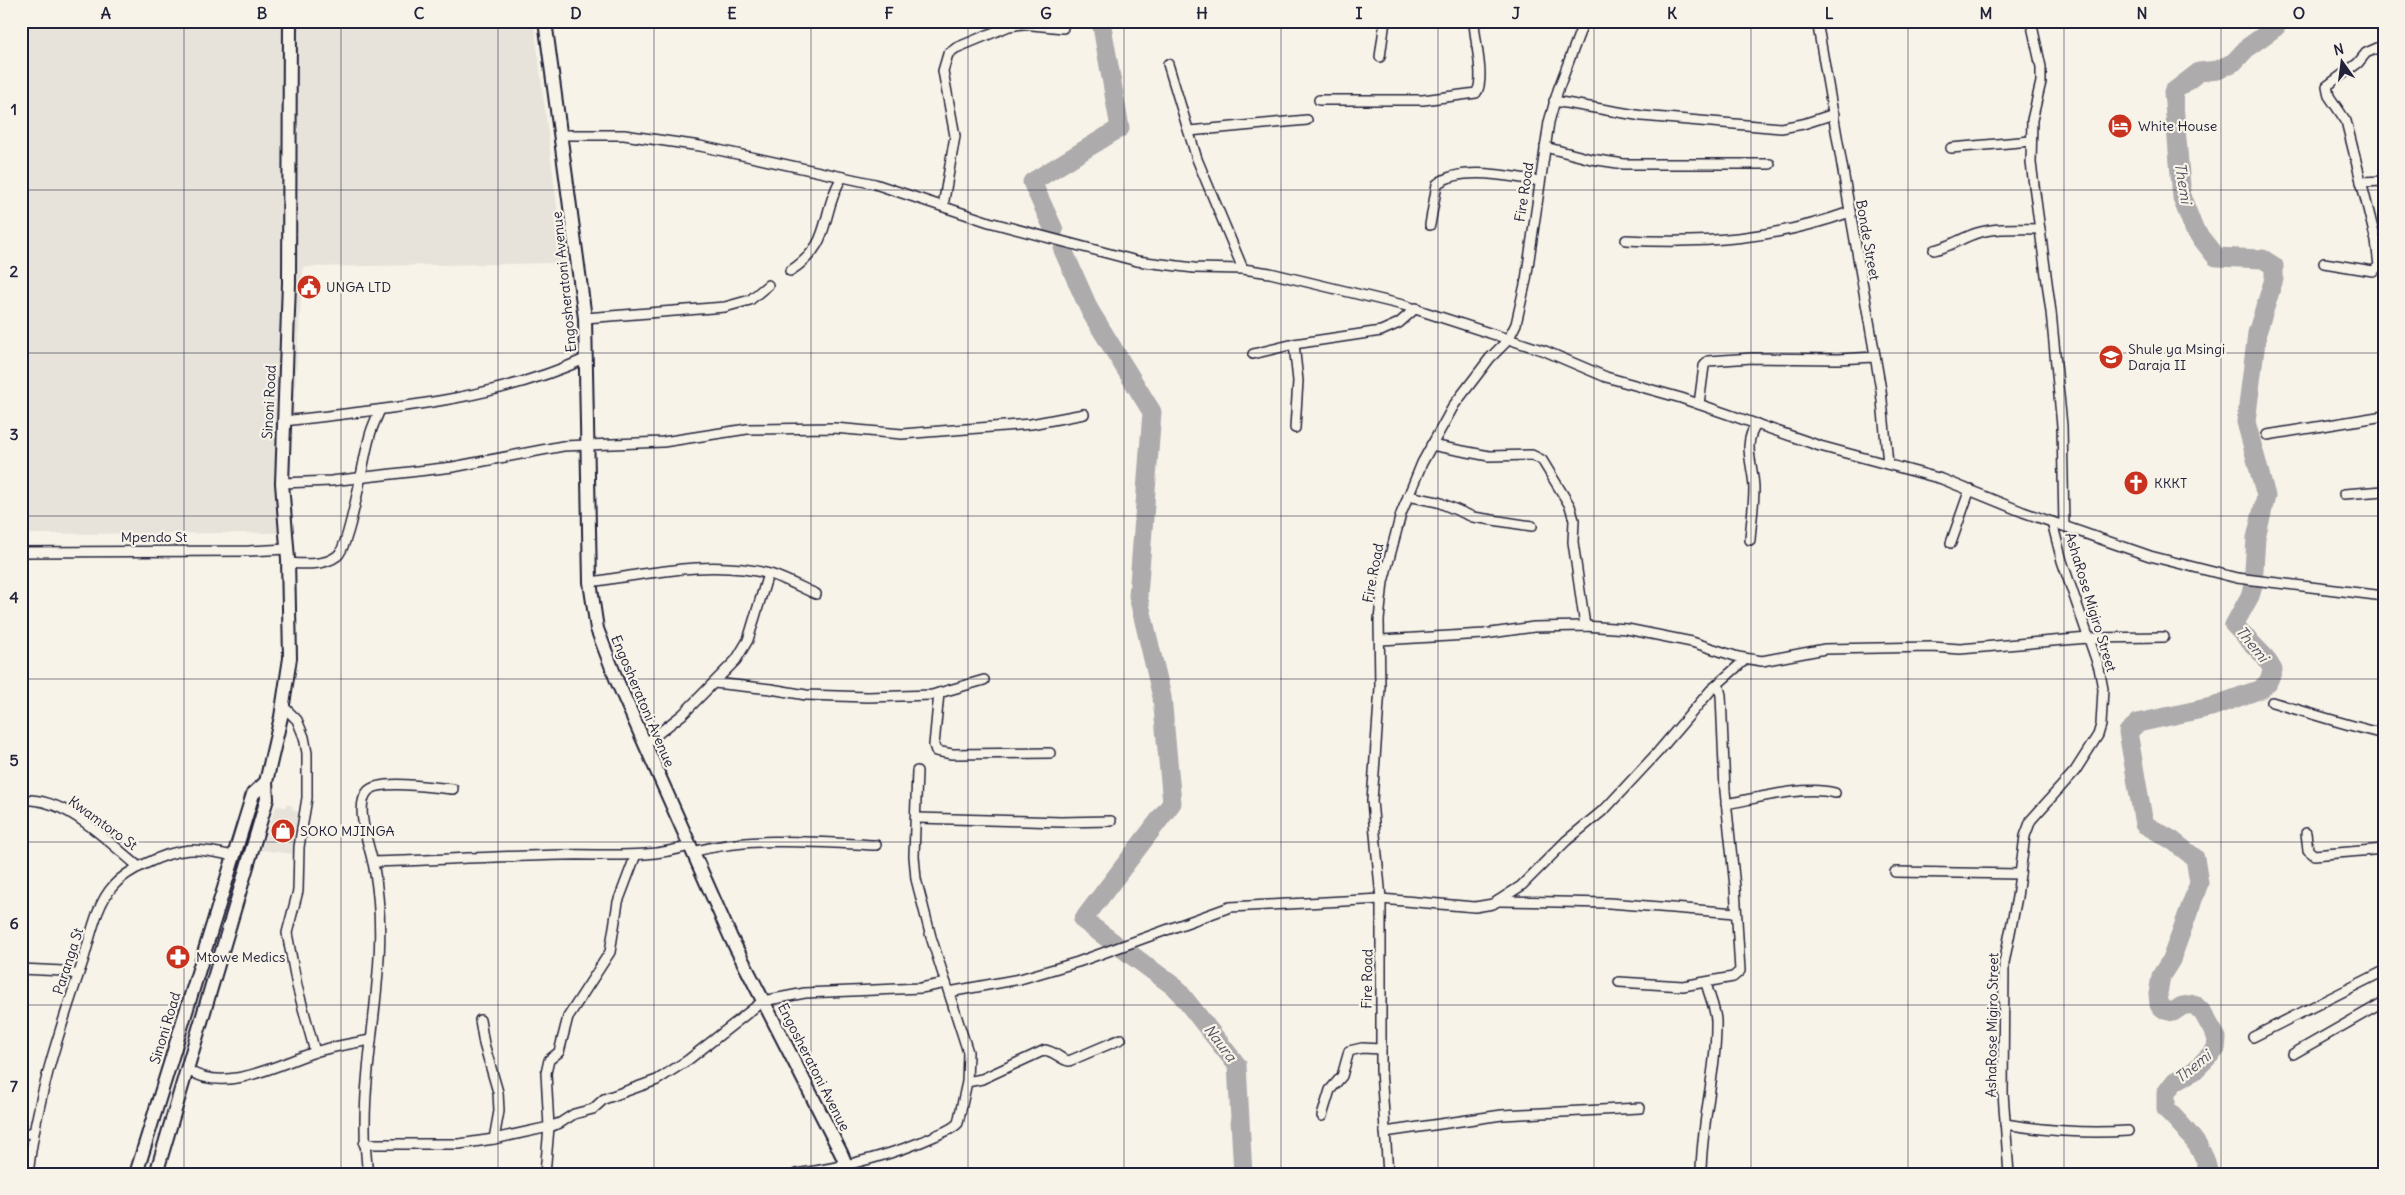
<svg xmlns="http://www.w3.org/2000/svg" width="2405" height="1195" viewBox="0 0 2405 1195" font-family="Delius,sans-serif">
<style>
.built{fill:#e7e3db}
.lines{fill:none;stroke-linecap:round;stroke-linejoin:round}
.river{stroke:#aeabad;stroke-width:19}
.street-casing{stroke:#22223b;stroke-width:12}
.secondary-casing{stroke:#22223b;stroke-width:16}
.street{stroke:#f7f3e8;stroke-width:9}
.secondary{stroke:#f7f3e8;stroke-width:12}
.grid{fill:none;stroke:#22223b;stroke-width:1;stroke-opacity:0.55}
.labels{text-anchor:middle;stroke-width:4.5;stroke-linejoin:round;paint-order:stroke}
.poi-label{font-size:14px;fill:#22223b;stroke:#f7f3e8;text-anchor:start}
.street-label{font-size:14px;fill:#22223b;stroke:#f7f3e8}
.water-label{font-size:15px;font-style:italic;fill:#535263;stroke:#f7f3e8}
.neatline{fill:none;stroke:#22223b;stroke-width:2}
.grid-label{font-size:16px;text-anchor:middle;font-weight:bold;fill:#22223b}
</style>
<rect width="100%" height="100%" fill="#f7f3e8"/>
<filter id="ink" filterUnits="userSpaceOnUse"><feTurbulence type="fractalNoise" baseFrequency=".02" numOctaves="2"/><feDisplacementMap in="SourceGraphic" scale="10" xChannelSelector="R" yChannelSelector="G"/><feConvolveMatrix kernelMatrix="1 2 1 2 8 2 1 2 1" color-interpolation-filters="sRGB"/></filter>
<g filter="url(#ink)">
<g class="built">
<path d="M21,21H534L564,263L303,267L287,523L277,533L21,534Z"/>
<path d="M286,804L293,806L292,809L301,814L293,854L261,850L276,806L286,807Z"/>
</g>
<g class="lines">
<g class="river">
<path d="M1054,230L1032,182L1120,128L1101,21"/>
<path d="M1063,250L1090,311L1152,412L1138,596L1162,697L1172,803L1083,920L1114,943"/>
<path d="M1122,948L1176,988L1237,1065L1243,1174"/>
<path d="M2208,1174C2209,1152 2180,1123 2166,1109V1093L2175,1081L2194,1071L2216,1049L2217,1038L2203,1013L2194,1004L2182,1006L2173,1012L2165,1010L2159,1005L2158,994L2161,976L2171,960L2199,883L2195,858L2172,840L2144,824L2128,732L2138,723L2211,707L2261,689L2268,682L2273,670L2265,657L2234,625L2250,596L2253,586L2256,538L2266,496L2246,422L2257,333L2274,279V266L2263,259L2216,257L2194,229L2182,198L2173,92L2199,72L2218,70L2234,62L2248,47L2276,27L2271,21"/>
</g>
<defs>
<g id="street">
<path d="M1817,21L1881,390L1888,464"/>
<path d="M1994,21H1997"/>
<path d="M2031,21L2041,67V82L2032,120L2031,163L2051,312L2062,426L2064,526"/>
<path d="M1380,57L1385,21"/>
<path d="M1168,64L1197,159L1243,269"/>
<path d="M1319,100H1423L1476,93C1486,81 1474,38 1474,21"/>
<path d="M1554,101L1642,116L1781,128L1803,124L1834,114"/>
<path d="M1189,131L1307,120"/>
<path d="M562,135H624L700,146L875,184L989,222L1137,261L1194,268L1243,269L1270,273L1403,305L1545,351L1606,377L1681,398L1820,446L1942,479L2023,512L2150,556L2237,578L2384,596"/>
<path d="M1545,147L1591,159L1624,164H1770"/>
<path d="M1951,148L2031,141"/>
<path d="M2361,182L2384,181"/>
<path d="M943,206L955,136L943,71L948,54L956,48L1009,26L1022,24L1063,28"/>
<path d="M1430,225L1437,184C1462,165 1510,177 1540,181"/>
<path d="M1626,240C1706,244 1775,239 1850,212"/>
<path d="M1934,250C1952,246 1961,238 1977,233C1997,227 2019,229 2040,229"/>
<path d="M2324,263L2373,271L2379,266L2376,241L2346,121L2329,96L2327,86L2358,63L2366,53L2384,45"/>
<path d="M790,271C834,243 819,216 842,177"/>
<path d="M585,318L725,307L750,300L768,285"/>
<path d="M1294,344L1298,381L1295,428"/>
<path d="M1253,354L1294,344L1381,331L1399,323L1416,308"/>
<path d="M1699,404L1704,366L1708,361L1752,358L1838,359L1875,357"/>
<path d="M284,421C385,409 493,401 587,358"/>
<path d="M2267,435L2384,416"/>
<path d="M1431,445L1489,456L1532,455L1542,460L1570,506L1574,520L1573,542L1585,626"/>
<path d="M282,483L331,481L453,467L563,446L663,442L747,429L834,428L902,434L1031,424L1084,414"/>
<path d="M2344,494L2384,491"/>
<path d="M1408,496L1438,502L1473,517L1532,526"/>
<path d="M1750,540C1751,523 1754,506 1754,489C1754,466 1741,444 1757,424"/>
<path d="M1951,543L1970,489"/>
<path d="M21,552L249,551L287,549"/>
<path d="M288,563C303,564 324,566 337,556C350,547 363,459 369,439C371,429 376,419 380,410"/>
<path d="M590,582C649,574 710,559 770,574C786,579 800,587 816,594"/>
<path d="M1381,640L1484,634L1534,627L1585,626L1627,629L1692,642L1738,657L1762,661L1825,649L1932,647L1960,649L2088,638L2164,637"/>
<path d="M714,683L771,689L806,695L868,697L932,695L984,680"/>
<path d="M939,693L934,745L936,751L952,754L1050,753"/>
<path d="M2272,702C2309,713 2346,725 2384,734"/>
<path d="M283,706L297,720L304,737L307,753V798L299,847L298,891L287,933L297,986L315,1052"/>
<path d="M645,744L683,714L736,660L748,640L768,574"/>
<path d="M21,800C67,797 106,840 139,867"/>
<path d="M1726,804C1759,798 1803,785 1835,793"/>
<path d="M917,818L1061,822L1111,821"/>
<path d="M2306,833L2308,850L2314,855L2384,849"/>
<path d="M692,852C751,836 816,842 876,845"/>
<path d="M373,862C437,860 500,856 564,855C607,854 647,859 689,846"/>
<path d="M1895,872L2020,874"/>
<path d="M1498,901L1609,903L1736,913"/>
<path d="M21,969L63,971L78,975"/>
<path d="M1619,982L1683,986L1733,977L1740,971L1735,887L1725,791L1721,695L1718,684"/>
<path d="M949,992L1020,979L1078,962L1230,907L1381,899L1475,907L1493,904L1521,886L1566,841L1606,808L1658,752L1711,690L1746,659"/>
<path d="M480,1020L484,1044L498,1092L499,1111L494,1139"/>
<path d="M2253,1037L2384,971"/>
<path d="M2293,1054L2384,1002"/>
<path d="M188,1070C226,1095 280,1063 318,1051C336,1046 353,1043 371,1040"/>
<path d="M967,1082L982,1079L1045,1050C1056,1052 1061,1060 1069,1061L1121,1039"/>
<path d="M1322,1116L1330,1090L1342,1076L1349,1051L1362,1048L1381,1049"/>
<path d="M2005,1124C2047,1131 2086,1134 2128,1131"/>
<path d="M1385,1132L1502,1115L1640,1108"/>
<path d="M21,1135L33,1132"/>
<path d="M364,1144H459L494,1139L549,1127L560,1123L574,1114L593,1109L604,1099L657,1080L688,1060L763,1001L805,993L921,988L946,983"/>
<path d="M28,1174C36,1099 60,1029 84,958C91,934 97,903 114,885C122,876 134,869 145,864C180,847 195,847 233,856"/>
<path d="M368,1174C354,1071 394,971 374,868C371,849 353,807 368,791C380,778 435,788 453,789"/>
<path d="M545,1174L549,1127L546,1073L549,1060L559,1052L568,1017L610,952L618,902L635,857"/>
<path d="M796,1174C844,1167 891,1156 935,1136C943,1132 952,1130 958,1123L967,1082L968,1052L931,937L916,879L914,856L917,771"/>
<path d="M1388,1174L1381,1070V899L1372,801L1380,688L1379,620L1383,582L1401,514L1422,463L1454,405L1490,358L1508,340L1516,324L1526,280L1549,122L1558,90L1584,21"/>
<path d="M1701,1174C1701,1122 1717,1072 1716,1020C1715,1008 1709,995 1706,983"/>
<path d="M2009,1174L2003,1093L2004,963L2017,897L2025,836L2031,820L2075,771L2098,735L2101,725L2103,689L2099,668L2062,561L2052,522"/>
</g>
<g id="secondary">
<path d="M545,21L585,318L590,582L597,629L617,681L731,938L841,1153L850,1174"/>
<path d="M136,1174L253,794L266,782"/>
<path d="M156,1174L267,799L266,782L281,717L290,658L288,559L282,483L289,283L290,21"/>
</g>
</defs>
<use href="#street" class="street-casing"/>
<use href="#secondary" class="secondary-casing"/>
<use href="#street" class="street"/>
<use href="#secondary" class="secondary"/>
</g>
</g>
<path class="grid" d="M184,21V1174M341,21V1174M498,21V1174M654,21V1174M811,21V1174M968,21V1174M1124,21V1174M1281,21V1174M1438,21V1174M1594,21V1174M1751,21V1174M1908,21V1174M2064,21V1174M2221,21V1174M21,190H2384M21,353H2384M21,516H2384M21,679H2384M21,842H2384M21,1005H2384"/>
<defs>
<symbol id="hotel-disc" viewBox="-11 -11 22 22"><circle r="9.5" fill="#c8321e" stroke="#f7f3e8"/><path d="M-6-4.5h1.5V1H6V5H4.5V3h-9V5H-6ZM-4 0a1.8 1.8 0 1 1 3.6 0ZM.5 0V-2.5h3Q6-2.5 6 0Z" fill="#fff"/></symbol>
<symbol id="civic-disc" viewBox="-11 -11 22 22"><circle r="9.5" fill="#c8321e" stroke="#f7f3e8"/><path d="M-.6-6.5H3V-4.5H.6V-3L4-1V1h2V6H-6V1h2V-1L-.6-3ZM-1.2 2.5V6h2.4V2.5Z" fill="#fff"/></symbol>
<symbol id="school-disc" viewBox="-11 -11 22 22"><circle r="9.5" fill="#c8321e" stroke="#f7f3e8"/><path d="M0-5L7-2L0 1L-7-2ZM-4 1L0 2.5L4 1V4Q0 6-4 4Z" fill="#fff"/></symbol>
<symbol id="church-disc" viewBox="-11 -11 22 22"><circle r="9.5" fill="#c8321e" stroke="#f7f3e8"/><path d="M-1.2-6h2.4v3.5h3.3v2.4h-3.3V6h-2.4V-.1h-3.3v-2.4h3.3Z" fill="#fff"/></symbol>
<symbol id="shop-disc" viewBox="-11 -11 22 22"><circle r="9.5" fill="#c8321e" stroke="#f7f3e8"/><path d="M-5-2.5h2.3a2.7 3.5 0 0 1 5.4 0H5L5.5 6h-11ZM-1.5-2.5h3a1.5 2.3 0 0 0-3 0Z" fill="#fff"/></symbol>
<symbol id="pharmacy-disc" viewBox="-11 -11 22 22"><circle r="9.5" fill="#c8321e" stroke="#f7f3e8"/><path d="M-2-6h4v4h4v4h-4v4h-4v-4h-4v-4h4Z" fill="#fff"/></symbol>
</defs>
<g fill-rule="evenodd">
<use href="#hotel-disc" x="2106" y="112" width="28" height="28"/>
<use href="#civic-disc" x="295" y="273" width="28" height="28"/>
<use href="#school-disc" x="2097" y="343" width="28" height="28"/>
<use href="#church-disc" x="2122" y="469" width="28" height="28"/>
<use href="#shop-disc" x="269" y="817" width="28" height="28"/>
<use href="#pharmacy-disc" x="164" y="943" width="28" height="28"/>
</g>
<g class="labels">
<g class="poi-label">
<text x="2138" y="131">White House</text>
<text x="326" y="292">UNGA LTD</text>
<text x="2128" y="354">Shule ya Msingi<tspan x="2128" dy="16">Daraja II</tspan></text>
<text x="2154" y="488">KKKT</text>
<text x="300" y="836">SOKO MJINGA</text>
<text x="196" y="962">Mtowe Medics</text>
</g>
<g class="street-label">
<text transform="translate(1524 192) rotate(-81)" y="5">Fire Road</text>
<text transform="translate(1868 240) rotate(80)" y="5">Bonde Street</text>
<text transform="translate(564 282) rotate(-96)" y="5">Engosheratoni Avenue</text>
<text transform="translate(269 402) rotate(-87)" y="5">Sinoni Road</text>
<text x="154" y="542">Mpendo St</text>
<text transform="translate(1373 573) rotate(-79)" y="5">Fire Road</text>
<text transform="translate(2091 602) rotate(73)" y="5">AshaRose Migiro Street</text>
<text transform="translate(643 701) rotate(67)" y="5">Engosheratoni Avenue</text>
<text transform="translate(103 823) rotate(36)" y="5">Kwamtoro St</text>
<text transform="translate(68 961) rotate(-72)" y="5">Paranga St</text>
<text transform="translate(1367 979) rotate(-89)" y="5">Fire Road</text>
<text transform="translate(1992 1025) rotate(-89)" y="5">AshaRose Migiro Street</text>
<text transform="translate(165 1028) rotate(-73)" y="5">Sinoni Road</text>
<text transform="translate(814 1067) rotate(63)" y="5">Engosheratoni Avenue</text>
</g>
<g class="water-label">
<text transform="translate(2183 183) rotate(81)" y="5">Themi</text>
<text transform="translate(2252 644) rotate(51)" y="5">Themi</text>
<text transform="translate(1220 1043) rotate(52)" y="5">Naura</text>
<text transform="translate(2193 1067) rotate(-39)" y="5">Themi</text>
</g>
</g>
<rect width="2405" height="1195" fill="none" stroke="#f7f3e8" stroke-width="55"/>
<g transform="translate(2342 62) rotate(346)" stroke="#f7f3e8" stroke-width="4" paint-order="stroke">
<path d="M0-4L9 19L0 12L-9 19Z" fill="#22223b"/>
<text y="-8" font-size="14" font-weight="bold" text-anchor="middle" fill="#22223b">N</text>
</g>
<rect x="28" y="28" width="2350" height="1140" class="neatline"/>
<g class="grid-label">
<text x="106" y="19">A</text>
<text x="262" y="19">B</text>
<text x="419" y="19">C</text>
<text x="576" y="19">D</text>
<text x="732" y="19">E</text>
<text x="889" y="19">F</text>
<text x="1046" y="19">G</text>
<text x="1202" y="19">H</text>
<text x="1359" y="19">I</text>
<text x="1516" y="19">J</text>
<text x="1672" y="19">K</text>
<text x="1829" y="19">L</text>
<text x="1986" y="19">M</text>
<text x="2142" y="19">N</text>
<text x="2299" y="19">O</text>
<text x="14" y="115">1</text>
<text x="14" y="277">2</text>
<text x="14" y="440">3</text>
<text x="14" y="603">4</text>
<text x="14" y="766">5</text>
<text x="14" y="929">6</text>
<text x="14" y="1092">7</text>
</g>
</svg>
